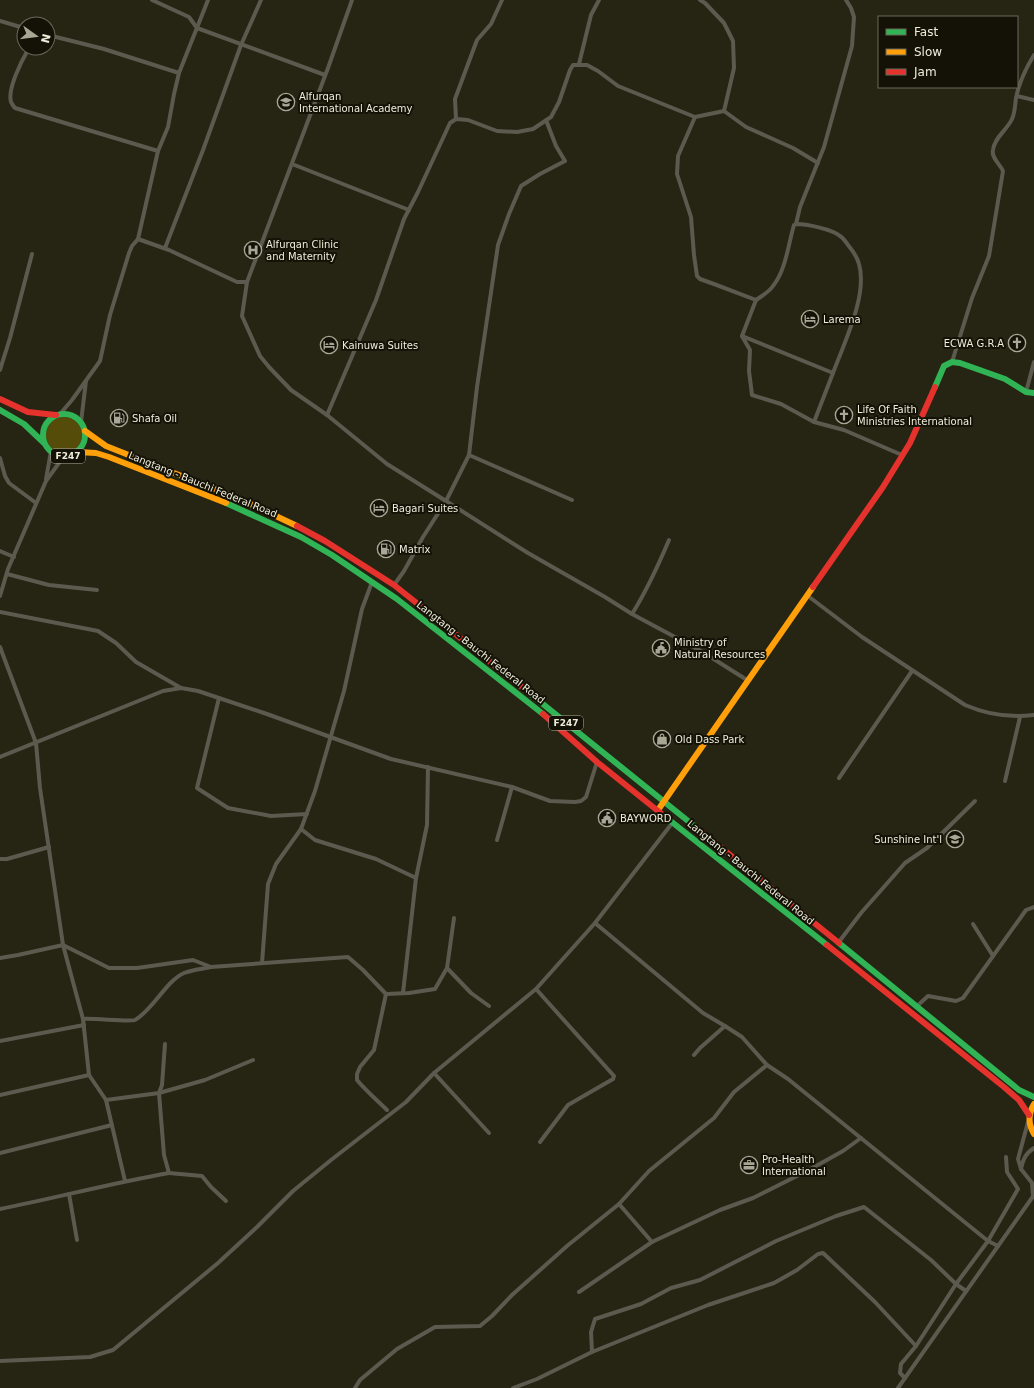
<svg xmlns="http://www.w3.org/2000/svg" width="1034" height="1388" viewBox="0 0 1034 1388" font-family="'DejaVu Sans',sans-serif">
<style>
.green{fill:#554c09}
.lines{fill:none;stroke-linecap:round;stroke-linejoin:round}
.street{stroke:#5c5a4e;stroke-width:4}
.fast{stroke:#30b455;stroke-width:6}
.slow{stroke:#ff9f0a;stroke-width:6}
.jam{stroke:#e5322d;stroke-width:6}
.labels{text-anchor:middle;stroke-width:4;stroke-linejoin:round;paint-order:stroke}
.shield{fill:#141206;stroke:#adab9b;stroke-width:1}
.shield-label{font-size:9px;font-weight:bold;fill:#eeecdb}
.poi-label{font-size:10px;fill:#eeecdb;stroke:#141206;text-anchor:start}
.street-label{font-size:10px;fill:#eeecdb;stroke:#141206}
</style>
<rect width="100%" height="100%" fill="#262413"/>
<circle class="green" cx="64" cy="435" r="18"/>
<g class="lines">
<g class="street">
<path d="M152,0L189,17L197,28L325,75"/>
<path d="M352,0L328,68L247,282L242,316L260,356L269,367L291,390L327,415L387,464L446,501L423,537L404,571L394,585"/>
<path d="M700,0L705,3L724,23L733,41L734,68L724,111"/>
<path d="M0,21L24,28"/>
<path d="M48,35L104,49L179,73"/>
<path d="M29,48C22,60 7,89 11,102C12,104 13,106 15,108L158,151"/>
<path d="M579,64L591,15L599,0"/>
<path d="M1017,96L1034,100"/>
<path d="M695,117L724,111L746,127L793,148L818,163"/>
<path d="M456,119L455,99L477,40L491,24L502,0"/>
<path d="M546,120L556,146L565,161L540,174L521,186L509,214L498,245L477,387L469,455L446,501L528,553L605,597L632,614L701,651L747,680"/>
<path d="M292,164L409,210"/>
<path d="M796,224L800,207L824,147L852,46L854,17L851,8L846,0"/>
<path d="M138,239L169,250L237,282H247"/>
<path d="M165,248L203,150L241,45L261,0"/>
<path d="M756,300C762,296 769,292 773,286C786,270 788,245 794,225L796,224C806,224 832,229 840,236C843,238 846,242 848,245C853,251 857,256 859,264C868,295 844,343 833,373"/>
<path d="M742,336L750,350L749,371L752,395L781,404L814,422"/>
<path d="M952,362L972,298L989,256L1003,171C1000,164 991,158 993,150C994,138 1007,130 1012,119C1015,113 1015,105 1016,98C1019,83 1026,68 1034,55"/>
<path d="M0,370L10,338L32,254"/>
<path d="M1026,392L1034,362"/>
<path d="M60,414L72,400L100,361L110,315L129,253L132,246L138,239L158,151L168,127L174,94L179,73L208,0"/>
<path d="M327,415L376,300L404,219L418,192L450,123L456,119L468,120L497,131L517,132L533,129L551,117L559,102L570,70L573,65H587L598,71L618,86L695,117L678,156L677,174L691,217L694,255L697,276L700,279L714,284L756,300L742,336L833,373L814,422L844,430L902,455"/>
<path d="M81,422L86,381"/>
<path d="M469,455L572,500"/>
<path d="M0,458L5,476L9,483L36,503"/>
<path d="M46,479L51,451"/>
<path d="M0,551L14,557"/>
<path d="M7,574L49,585L97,590"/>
<path d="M0,596L8,569L46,481L64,456"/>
<path d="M808,596L862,637L965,705C986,714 1011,718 1034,715"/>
<path d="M0,612L98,631L116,643L136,662L181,688"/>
<path d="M632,614C647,590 658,566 669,540"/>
<path d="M0,647L36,743L40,788L63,945L83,1019L89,1075L106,1100L159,1093L205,1080L253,1060"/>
<path d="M219,698L197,788L228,808L271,816L307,814"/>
<path d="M0,757L163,691L181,688L198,691L267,714L391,759L512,787L550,801L575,802L581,801L586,797L597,762"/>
<path d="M839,778L912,671"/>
<path d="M1005,781L1020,717"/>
<path d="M301,829L315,840L376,859L416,878"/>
<path d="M497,840L512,787"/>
<path d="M0,859H7L49,847"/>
<path d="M595,923L703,1013L725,1026"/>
<path d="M973,924L993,956"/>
<path d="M838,943L861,913L905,863L927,848L975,801"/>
<path d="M0,958L18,955L63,945L109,968H137L193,960L211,967L348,957L363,970L386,994L409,993L435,989L447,968L471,993L489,1006"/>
<path d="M262,963L268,884L276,864L301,829L315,791L344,691L362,609L372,582"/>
<path d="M447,968L454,918"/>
<path d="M403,993L416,878L427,825L428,767"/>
<path d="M386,994L374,1050L360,1067L357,1074V1080C366,1091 377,1100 387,1110"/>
<path d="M916,1007L928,996L956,1001L963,998L1026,910L1034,907"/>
<path d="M83,1019C93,1018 130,1022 135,1020C153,1010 166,981 184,973C192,970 202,969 211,967"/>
<path d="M0,1041L84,1025"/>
<path d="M165,1044L162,1085L159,1093L164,1155L169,1173L202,1176L211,1187L226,1201"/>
<path d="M694,1055L700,1048L725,1026L742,1037L767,1065L788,1079L988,1241L998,1246"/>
<path d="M434,1073L489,1133"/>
<path d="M0,1095L89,1075"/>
<path d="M106,1100L125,1181"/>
<path d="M1028,1122L1018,1159L1021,1169L1032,1183L1033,1196"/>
<path d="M540,1142L568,1105L613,1079L614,1076L536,989L595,923L673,822"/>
<path d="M0,1153L112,1125"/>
<path d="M1021,1169C1023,1159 1026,1153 1034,1148"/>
<path d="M69,1194L77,1240"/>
<path d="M0,1209C56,1198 112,1183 169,1173"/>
<path d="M652,1242L619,1204L649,1171L714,1118L734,1092L767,1065"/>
<path d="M579,1292L652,1242L720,1210L753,1198L807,1171L843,1151L861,1138"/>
<path d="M916,1346L956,1284L988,1241L1018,1189L1007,1172L1006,1157"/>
<path d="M592,1352L591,1332L595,1319L641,1304L671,1288L700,1280L776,1241L836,1216L864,1207L931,1260L956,1284L966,1291"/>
<path d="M0,1361L90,1357L113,1350L218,1263L257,1227L293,1191L331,1160L406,1102L434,1073L536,989"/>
<path d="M355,1388L360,1380L397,1349L435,1327L480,1326L492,1316L512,1295L567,1246L619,1204"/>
<path d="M513,1388L537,1379L592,1352L708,1305L774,1283L797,1270L818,1254L823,1253L875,1302L916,1346L901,1364L900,1373L905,1378"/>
<path d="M898,1388L1034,1195"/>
</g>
<g class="fast">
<path d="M935,387L944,366L952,362L960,363L1005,379L1026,392L1034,393"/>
<path d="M0,410L24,424L44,443"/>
<circle cx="64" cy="435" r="21"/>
<path d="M226,503L301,537L332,555L397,599L543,714"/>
<path d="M523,688L698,829"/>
<path d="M663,815L827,945"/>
<path d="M839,943L1019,1090L1034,1097"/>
</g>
<g class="slow">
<path d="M85,431L106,446L242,500L297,526"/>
<path d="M77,452L96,453L109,457L226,503"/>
<path d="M658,810L813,587"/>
<path d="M1034,1104C1028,1114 1028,1124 1034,1134"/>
</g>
<g class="jam">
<path d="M0,399L28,412L56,415"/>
<path d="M297,526L325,541L394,585L523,688"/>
<path d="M813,587L883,487L910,443L935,387"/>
<path d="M543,714L597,762L663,815"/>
<path d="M698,829L839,943"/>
<path d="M827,945L1004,1087L1019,1100L1029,1115"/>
</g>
</g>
<defs>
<symbol id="school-ring" viewBox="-11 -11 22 22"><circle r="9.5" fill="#141206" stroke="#a8a695" stroke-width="1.5"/><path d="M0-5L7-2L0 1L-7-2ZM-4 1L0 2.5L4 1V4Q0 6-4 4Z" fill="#a8a695"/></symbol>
<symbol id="hospital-ring" viewBox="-11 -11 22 22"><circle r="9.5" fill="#141206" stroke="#a8a695" stroke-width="1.5"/><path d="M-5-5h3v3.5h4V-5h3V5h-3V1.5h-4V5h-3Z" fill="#a8a695"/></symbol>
<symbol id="hotel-ring" viewBox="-11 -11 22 22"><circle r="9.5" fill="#141206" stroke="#a8a695" stroke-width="1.5"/><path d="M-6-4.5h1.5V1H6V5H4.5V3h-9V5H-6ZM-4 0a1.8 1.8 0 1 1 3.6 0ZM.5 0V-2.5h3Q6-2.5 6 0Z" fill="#a8a695"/></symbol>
<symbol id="church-ring" viewBox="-11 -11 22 22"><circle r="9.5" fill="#141206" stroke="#a8a695" stroke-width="1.5"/><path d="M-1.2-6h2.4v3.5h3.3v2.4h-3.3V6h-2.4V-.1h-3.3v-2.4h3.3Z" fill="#a8a695"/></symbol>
<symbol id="fuel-ring" viewBox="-11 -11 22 22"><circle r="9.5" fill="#141206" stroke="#a8a695" stroke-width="1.5"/><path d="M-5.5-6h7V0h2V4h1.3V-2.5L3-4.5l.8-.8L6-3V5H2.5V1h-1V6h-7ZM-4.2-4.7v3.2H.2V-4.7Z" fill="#a8a695"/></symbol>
<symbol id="civic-ring" viewBox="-11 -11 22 22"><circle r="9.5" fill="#141206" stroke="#a8a695" stroke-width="1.5"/><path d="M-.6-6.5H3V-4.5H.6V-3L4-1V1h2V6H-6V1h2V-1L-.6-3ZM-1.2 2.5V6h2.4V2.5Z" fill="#a8a695"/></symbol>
<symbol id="shop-ring" viewBox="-11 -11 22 22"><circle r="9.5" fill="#141206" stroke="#a8a695" stroke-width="1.5"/><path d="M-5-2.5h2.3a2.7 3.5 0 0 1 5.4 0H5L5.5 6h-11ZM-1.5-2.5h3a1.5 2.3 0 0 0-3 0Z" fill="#a8a695"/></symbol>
<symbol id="office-ring" viewBox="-11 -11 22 22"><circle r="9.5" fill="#141206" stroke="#a8a695" stroke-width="1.5"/><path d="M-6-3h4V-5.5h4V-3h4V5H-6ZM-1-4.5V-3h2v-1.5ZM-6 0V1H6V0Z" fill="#a8a695"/></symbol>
</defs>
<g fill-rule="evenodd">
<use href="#school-ring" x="276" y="92" width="20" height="20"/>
<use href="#hospital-ring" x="243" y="240" width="20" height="20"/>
<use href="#hotel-ring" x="800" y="309" width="20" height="20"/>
<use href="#church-ring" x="1007" y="333" width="20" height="20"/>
<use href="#hotel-ring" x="319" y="335" width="20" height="20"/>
<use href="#church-ring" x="834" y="405" width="20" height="20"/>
<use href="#fuel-ring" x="109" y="408" width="20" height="20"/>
<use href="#hotel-ring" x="369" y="498" width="20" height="20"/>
<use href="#fuel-ring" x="376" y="539" width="20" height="20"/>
<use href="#civic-ring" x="651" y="638" width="20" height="20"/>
<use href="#shop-ring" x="652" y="729" width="20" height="20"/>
<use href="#civic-ring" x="597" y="808" width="20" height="20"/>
<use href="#school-ring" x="945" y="829" width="20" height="20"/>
<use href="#office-ring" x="739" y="1155" width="20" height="20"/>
</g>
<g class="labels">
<g class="shield">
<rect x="51" y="449" width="34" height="14" rx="3"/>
<rect x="549" y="716" width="34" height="14" rx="3"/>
</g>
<g class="shield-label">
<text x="68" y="459">F247</text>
<text x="566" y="726">F247</text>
</g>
<g class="poi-label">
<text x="299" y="100">Alfurqan<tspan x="299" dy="12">International Academy</tspan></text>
<text x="266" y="248">Alfurqan Clinic<tspan x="266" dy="12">and Maternity</tspan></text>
<text x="823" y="323">Larema</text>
<text x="1004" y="347" text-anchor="end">ECWA G.R.A</text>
<text x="342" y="349">Kainuwa Suites</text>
<text x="857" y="413">Life Of Faith<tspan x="857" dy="12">Ministries International</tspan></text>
<text x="132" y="422">Shafa Oil</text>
<text x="392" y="512">Bagari Suites</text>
<text x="399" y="553">Matrix</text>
<text x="674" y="646">Ministry of<tspan x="674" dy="12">Natural Resources</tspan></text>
<text x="675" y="743">Old Dass Park</text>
<text x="620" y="822">BAYWORD</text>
<text x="942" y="843" text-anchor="end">Sunshine Int'l</text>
<text x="762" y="1163">Pro-Health<tspan x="762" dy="12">International</tspan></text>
</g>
<g class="street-label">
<text transform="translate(203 484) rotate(22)" y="4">Langtang - Bauchi Federal Road</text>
<text transform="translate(481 652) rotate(38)" y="4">Langtang - Bauchi Federal Road</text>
<text transform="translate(751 872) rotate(39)" y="4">Langtang - Bauchi Federal Road</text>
</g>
</g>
<rect x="878" y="16" width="140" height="72" fill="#141206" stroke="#6b695b"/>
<rect x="886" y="29" width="20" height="6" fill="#30b455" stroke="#6b695b"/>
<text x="914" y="36" font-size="12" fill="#eeecdb">Fast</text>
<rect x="886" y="49" width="20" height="6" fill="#ff9f0a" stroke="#6b695b"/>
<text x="914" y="56" font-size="12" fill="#eeecdb">Slow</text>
<rect x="886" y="69" width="20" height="6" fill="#e5322d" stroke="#6b695b"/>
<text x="914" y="76" font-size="12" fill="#eeecdb">Jam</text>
<g transform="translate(36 36) rotate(104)"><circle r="19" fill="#141206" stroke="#6b695b"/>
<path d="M0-3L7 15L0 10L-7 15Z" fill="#a8a695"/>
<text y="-6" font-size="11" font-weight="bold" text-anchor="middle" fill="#eeecdb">N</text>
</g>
</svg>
